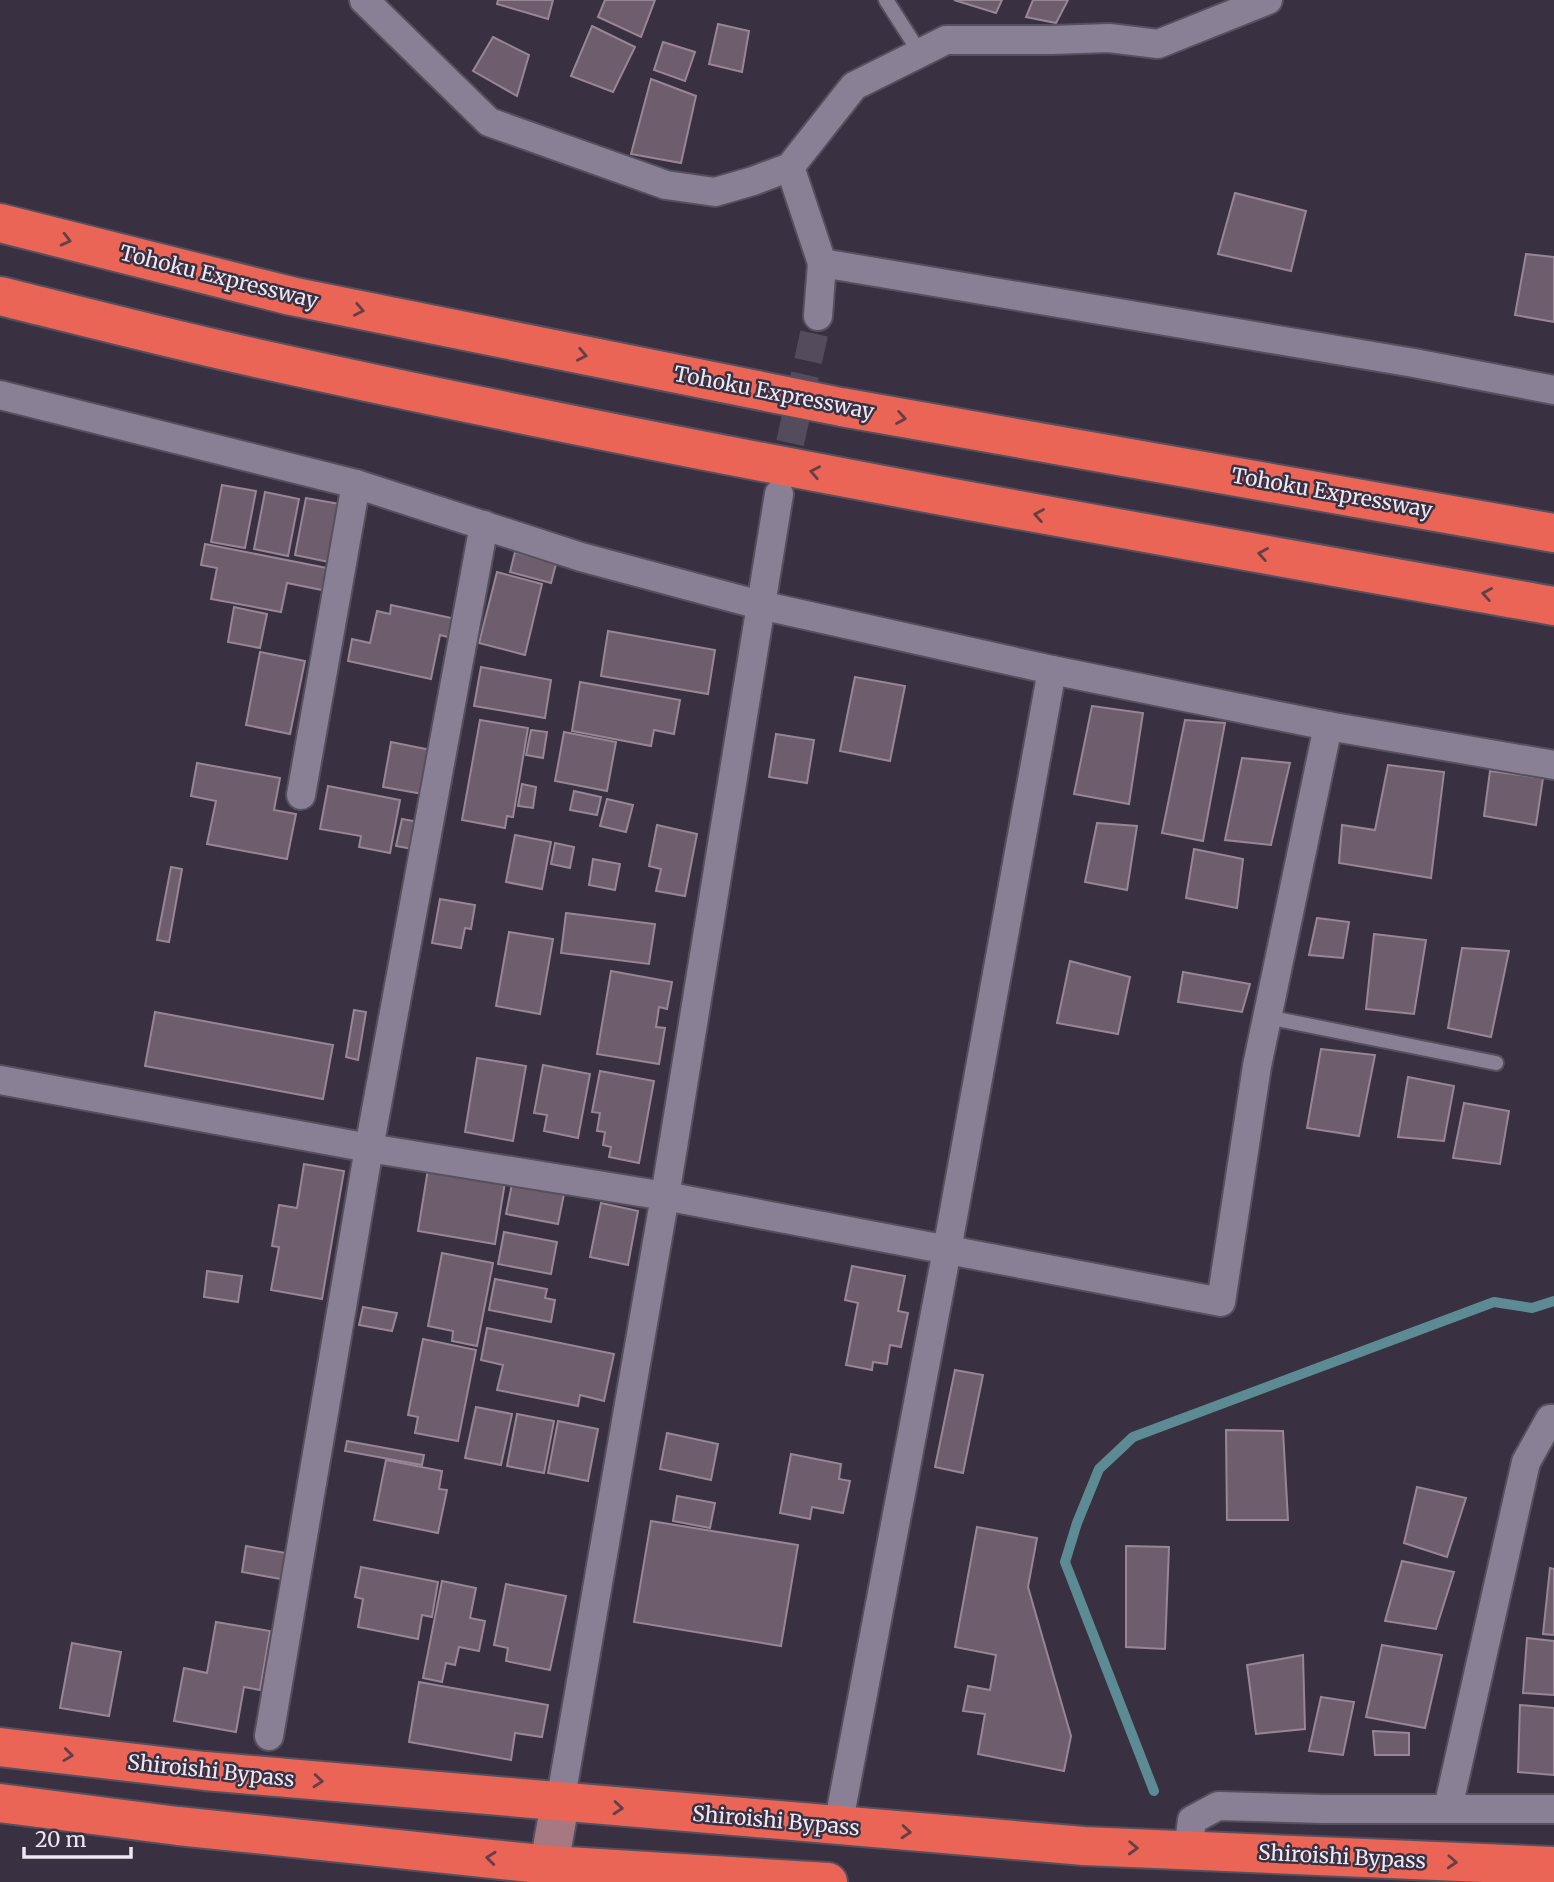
<svg xmlns="http://www.w3.org/2000/svg" width="1554" height="1882" viewBox="0 0 1554 1882" font-family="Merriweather,serif">
<style>
.lines{fill:none;stroke-linecap:round;stroke-linejoin:round}
.stream{stroke:#5d8b94;stroke-width:10}
.building{fill:#6e5d6d;stroke:#988696;stroke-width:2}
.street-tunnel{stroke:#544c5d;stroke-width:28;stroke-dasharray:28 14;stroke-linecap:butt}
.lane-casing{stroke:#554f5e;stroke-width:18}
.street-casing{stroke:#554f5e;stroke-width:32}
.secondary-casing{stroke:#554f5e;stroke-width:42}
.highway-casing{stroke:#554f5e;stroke-width:42}
.lane{stroke:#898095;stroke-width:14}
.street{stroke:#898095;stroke-width:28}
.secondary{stroke:#a67882;stroke-width:38}
.highway{stroke:#ea6556;stroke-width:38}
.oneway{stroke:#653e47}
.labels{text-anchor:middle;stroke-width:5;stroke-linejoin:round;paint-order:stroke}
.street-label{font-size:21px;fill:#ede8f3;stroke:#393142}
</style>
<rect width="100%" height="100%" fill="#393142"/>
<g class="lines">
<path class="stream" d="M1154,1791L1065,1562L1077,1523L1099,1469L1133,1437L1494,1302L1532,1308L1554,1301"/>
</g>
<g class="building">
<path d="M498,0H553L548,19L497,4Z"/>
<path d="M605,0H655L641,37L598,17Z"/>
<path d="M954,0H1002L996,13Z"/>
<path d="M1033,0H1068L1056,23L1026,17Z"/>
<path d="M718,24L749,31L742,72L709,64Z"/>
<path d="M592,26L635,47L613,92L571,76Z"/>
<path d="M493,37L529,55L517,96L473,71Z"/>
<path d="M663,42L695,52L685,81L654,70Z"/>
<path d="M651,79L696,96L681,163L631,154Z"/>
<path d="M1235,193L1306,211L1291,271L1218,254Z"/>
<path d="M1526,254L1554,257V322L1515,315Z"/>
<path d="M222,485L256,491L245,548L211,542Z"/>
<path d="M265,492L299,499L288,556L254,549Z"/>
<path d="M306,498L340,504L329,562L295,555Z"/>
<path d="M205,544L327,568L322,590L287,583L281,612L211,599L217,568L201,565Z"/>
<path d="M515,552L556,564L551,583L510,572Z"/>
<path d="M497,572L542,584L525,655L479,643Z"/>
<path d="M391,605L456,619L452,638L440,635L431,679L348,661L352,639L370,643L377,611L390,614Z"/>
<path d="M234,607L267,614L260,648L228,642Z"/>
<path d="M608,631L715,650L708,694L601,676Z"/>
<path d="M260,652L305,661L290,734L246,725Z"/>
<path d="M481,667L551,680L545,718L474,706Z"/>
<path d="M855,677L905,686L890,761L840,751Z"/>
<path d="M580,682L680,700L674,734L654,730L651,746L572,731Z"/>
<path d="M1092,706L1143,713L1129,804L1074,794Z"/>
<path d="M480,720L528,728L513,817L507,816L505,828L462,820Z"/>
<path d="M1185,720L1225,723L1203,841L1162,833Z"/>
<path d="M531,730L547,732L543,758L526,755Z"/>
<path d="M564,732L616,742L607,791L555,781Z"/>
<path d="M776,734L814,740L807,783L769,777Z"/>
<path d="M391,742L431,750L423,794L383,787Z"/>
<path d="M1242,758L1290,763L1271,845L1225,840Z"/>
<path d="M197,763L280,778L274,810L296,814L287,859L207,844L216,801L191,796Z"/>
<path d="M1388,765L1444,772L1431,878L1339,863L1342,825L1375,830Z"/>
<path d="M1490,771L1543,778L1536,825L1484,816Z"/>
<path d="M522,784L536,787L533,808L518,806Z"/>
<path d="M328,786L400,800L390,853L359,847L361,836L320,829Z"/>
<path d="M574,791L601,797L597,815L570,810Z"/>
<path d="M607,799L633,805L626,832L600,826Z"/>
<path d="M402,819L419,822L413,849L396,846Z"/>
<path d="M1097,823L1137,826L1127,890L1085,882Z"/>
<path d="M657,825L697,834L685,896L656,891L661,869L649,866Z"/>
<path d="M515,835L551,842L542,889L506,882Z"/>
<path d="M555,843L574,847L570,868L551,864Z"/>
<path d="M1194,849L1243,859L1237,908L1186,898Z"/>
<path d="M593,859L620,864L615,890L589,885Z"/>
<path d="M171,867L182,869L169,942L157,940Z"/>
<path d="M440,899L475,905L471,929L465,928L461,948L432,943Z"/>
<path d="M566,913L655,924L649,964L561,953Z"/>
<path d="M1317,918L1349,922L1343,958L1309,955Z"/>
<path d="M509,932L553,939L540,1014L496,1006Z"/>
<path d="M1374,934L1426,940L1414,1014L1366,1009Z"/>
<path d="M1462,948L1509,951L1491,1037L1448,1028Z"/>
<path d="M1070,961L1130,977L1118,1034L1057,1023Z"/>
<path d="M611,971L672,982L667,1009L659,1007L656,1027L665,1028L659,1064L597,1054Z"/>
<path d="M1183,972L1250,984L1242,1012L1178,1002Z"/>
<path d="M354,1010L366,1012L358,1060L346,1057Z"/>
<path d="M155,1012L333,1045L323,1099L145,1066Z"/>
<path d="M1321,1049L1375,1055L1359,1136L1307,1128Z"/>
<path d="M477,1058L526,1066L513,1141L465,1132Z"/>
<path d="M543,1065L590,1074L578,1138L544,1131L547,1115L534,1113Z"/>
<path d="M600,1071L654,1081L639,1163L609,1157L611,1147L603,1145L605,1132L597,1131L600,1113L592,1112Z"/>
<path d="M1408,1077L1454,1086L1444,1141L1398,1137Z"/>
<path d="M1464,1103L1509,1111L1500,1164L1453,1158Z"/>
<path d="M304,1164L344,1171L322,1299L271,1290L279,1247L272,1246L279,1205L297,1208Z"/>
<path d="M428,1169L505,1182L495,1244L418,1231Z"/>
<path d="M512,1184L564,1194L558,1224L506,1214Z"/>
<path d="M601,1203L638,1211L628,1265L590,1257Z"/>
<path d="M504,1232L557,1242L551,1274L498,1264Z"/>
<path d="M442,1253L493,1263L477,1346L452,1341L453,1331L428,1326Z"/>
<path d="M852,1266L905,1276L898,1311L908,1313L901,1347L890,1345L887,1364L873,1362L872,1370L846,1365L858,1303L845,1300Z"/>
<path d="M207,1271L242,1276L238,1302L204,1297Z"/>
<path d="M495,1279L547,1289L545,1298L555,1300L551,1322L489,1310Z"/>
<path d="M363,1307L397,1313L392,1331L359,1325Z"/>
<path d="M487,1328L614,1354L604,1401L580,1395L578,1406L497,1390L503,1365L481,1360Z"/>
<path d="M423,1339L476,1350L458,1441L415,1433L418,1417L408,1415Z"/>
<path d="M955,1370L983,1375L963,1473L935,1467Z"/>
<path d="M476,1407L512,1414L501,1465L465,1458Z"/>
<path d="M517,1414L554,1421L544,1473L507,1466Z"/>
<path d="M558,1421L598,1429L588,1481L548,1473Z"/>
<path d="M1226,1430L1283,1431L1288,1520H1227Z"/>
<path d="M667,1433L718,1444L711,1480L660,1469Z"/>
<path d="M347,1441L424,1455L422,1465L345,1451Z"/>
<path d="M791,1454L841,1464L839,1479L850,1481L843,1513L812,1507L810,1519L780,1513Z"/>
<path d="M386,1460L442,1471L439,1489L447,1490L438,1533L374,1520Z"/>
<path d="M1417,1487L1466,1498L1447,1557L1404,1543Z"/>
<path d="M677,1496L715,1503L710,1528L673,1521Z"/>
<path d="M651,1521L798,1545L781,1646L634,1622Z"/>
<path d="M977,1527L1037,1538L1028,1587L1071,1736L1064,1771L978,1754L985,1714L963,1711L968,1686L990,1690L996,1655L955,1647Z"/>
<path d="M246,1546L286,1553L281,1579L242,1572Z"/>
<path d="M1126,1546L1169,1547L1165,1649L1126,1647Z"/>
<path d="M1402,1561L1454,1572L1436,1629L1385,1621Z"/>
<path d="M361,1567L438,1582L432,1617L422,1615L418,1639L358,1627L363,1599L355,1597Z"/>
<path d="M1550,1568L1554,1569V1635L1543,1634Z"/>
<path d="M442,1581L476,1588L470,1618L485,1621L479,1651L459,1647L455,1665L446,1663L442,1682L423,1678Z"/>
<path d="M506,1584L566,1596L550,1670L506,1661L508,1648L494,1645Z"/>
<path d="M216,1622L270,1631L260,1690L244,1687L236,1732L174,1721L184,1668L207,1673Z"/>
<path d="M1527,1638L1554,1641V1695L1523,1693Z"/>
<path d="M72,1643L121,1652L109,1716L60,1708Z"/>
<path d="M1382,1645L1442,1655L1425,1728L1366,1717Z"/>
<path d="M1303,1655L1305,1729L1256,1734L1247,1665Z"/>
<path d="M419,1682L548,1705L542,1737L515,1733L511,1760L409,1742Z"/>
<path d="M1321,1697L1354,1702L1343,1755L1309,1751Z"/>
<path d="M1520,1705L1554,1708V1775L1518,1772Z"/>
<path d="M1373,1731L1409,1733V1755H1375Z"/>
</g>
<g class="lines">
<path class="street-tunnel" d="M781,484L818,316"/>
<defs>
<g id="lane">
<path d="M886,0L920,53"/>
<path d="M1267,1017L1496,1063"/>
</g>
<g id="street">
<path d="M364,0L489,122L666,185L715,192L753,181L790,167L854,86L946,40H1052L1109,38L1158,44L1268,0"/>
<path d="M790,167L822,263L818,316"/>
<path d="M822,263L1414,363L1554,390"/>
<path d="M0,395L356,484L581,557L760,605L1052,670L1328,726L1554,765"/>
<path d="M301,795L356,484"/>
<path d="M0,1080L369,1148L665,1196L1221,1302L1257,1066L1328,726"/>
<path d="M269,1736L369,1148L484,525"/>
<path d="M560,1803L665,1196L779,494"/>
<path d="M1448,1808L1526,1462L1550,1419H1554"/>
<path d="M838,1826L947,1250L1052,670"/>
<path d="M1188,1850L1192,1820L1218,1806L1323,1809H1554"/>
</g>
<path id="secondary" d="M546,1882L560,1803"/>
<g id="highway">
<path d="M0,223L291,296L841,407L1554,533"/>
<path d="M0,296C85,317 170,339 256,358C686,453 1120,529 1554,606"/>
<path d="M0,1747L205,1771L1084,1846L1554,1866"/>
<path d="M0,1803L178,1826L550,1865L828,1882"/>
</g>
</defs>
<use href="#lane" class="lane-casing"/>
<use href="#street" class="street-casing"/>
<use href="#secondary" class="secondary-casing"/>
<use href="#highway" class="highway-casing"/>
<use href="#lane" class="lane"/>
<use href="#street" class="street"/>
<use href="#secondary" class="secondary"/>
<use href="#highway" class="highway"/>
</g>
<defs><path id="oneway-chevron" d="M-2-3.5L2.5 0L-2 3.5" fill="none" stroke-width="1.6" stroke-linecap="round" stroke-linejoin="round" transform="scale(1.75)"/></defs>
<g class="oneway">
<use href="#oneway-chevron" transform="translate(66 240) rotate(14)"/>
<use href="#oneway-chevron" transform="translate(359 310) rotate(11)"/>
<use href="#oneway-chevron" transform="translate(582 355) rotate(11)"/>
<use href="#oneway-chevron" transform="translate(901 418) rotate(10)"/>
<use href="#oneway-chevron" transform="translate(815 472) rotate(-169)"/>
<use href="#oneway-chevron" transform="translate(1039 515) rotate(-170)"/>
<use href="#oneway-chevron" transform="translate(1263 554) rotate(-170)"/>
<use href="#oneway-chevron" transform="translate(1487 594) rotate(-170)"/>
<use href="#oneway-chevron" transform="translate(68 1755) rotate(7)"/>
<use href="#oneway-chevron" transform="translate(318 1781) rotate(5)"/>
<use href="#oneway-chevron" transform="translate(618 1808) rotate(5)"/>
<use href="#oneway-chevron" transform="translate(906 1832) rotate(5)"/>
<use href="#oneway-chevron" transform="translate(1133 1848) rotate(2)"/>
<use href="#oneway-chevron" transform="translate(491 1858) rotate(-174)"/>
<use href="#oneway-chevron" transform="translate(1452 1862) rotate(3)"/>
</g>
<g class="labels">
<g class="street-label">
<text transform="translate(219 277) rotate(14)" y="7">Tohoku Expressway</text>
<text transform="translate(774 393) rotate(11)" y="7">Tohoku Expressway</text>
<text transform="translate(1332 493) rotate(10)" y="7">Tohoku Expressway</text>
<text transform="translate(211 1771) rotate(6)" y="7">Shiroishi Bypass</text>
<text transform="translate(776 1821) rotate(5)" y="7">Shiroishi Bypass</text>
<text transform="translate(1342 1857) rotate(3)" y="7">Shiroishi Bypass</text>
</g>
</g>
<path d="M24 1847v10h107v-10" fill="none" stroke="#ede8f3" stroke-width="3.5"/>
<text x="35" y="1847" font-size="21" fill="#ede8f3" stroke="#393142" stroke-width="5" paint-order="stroke">20 m</text>
</svg>
